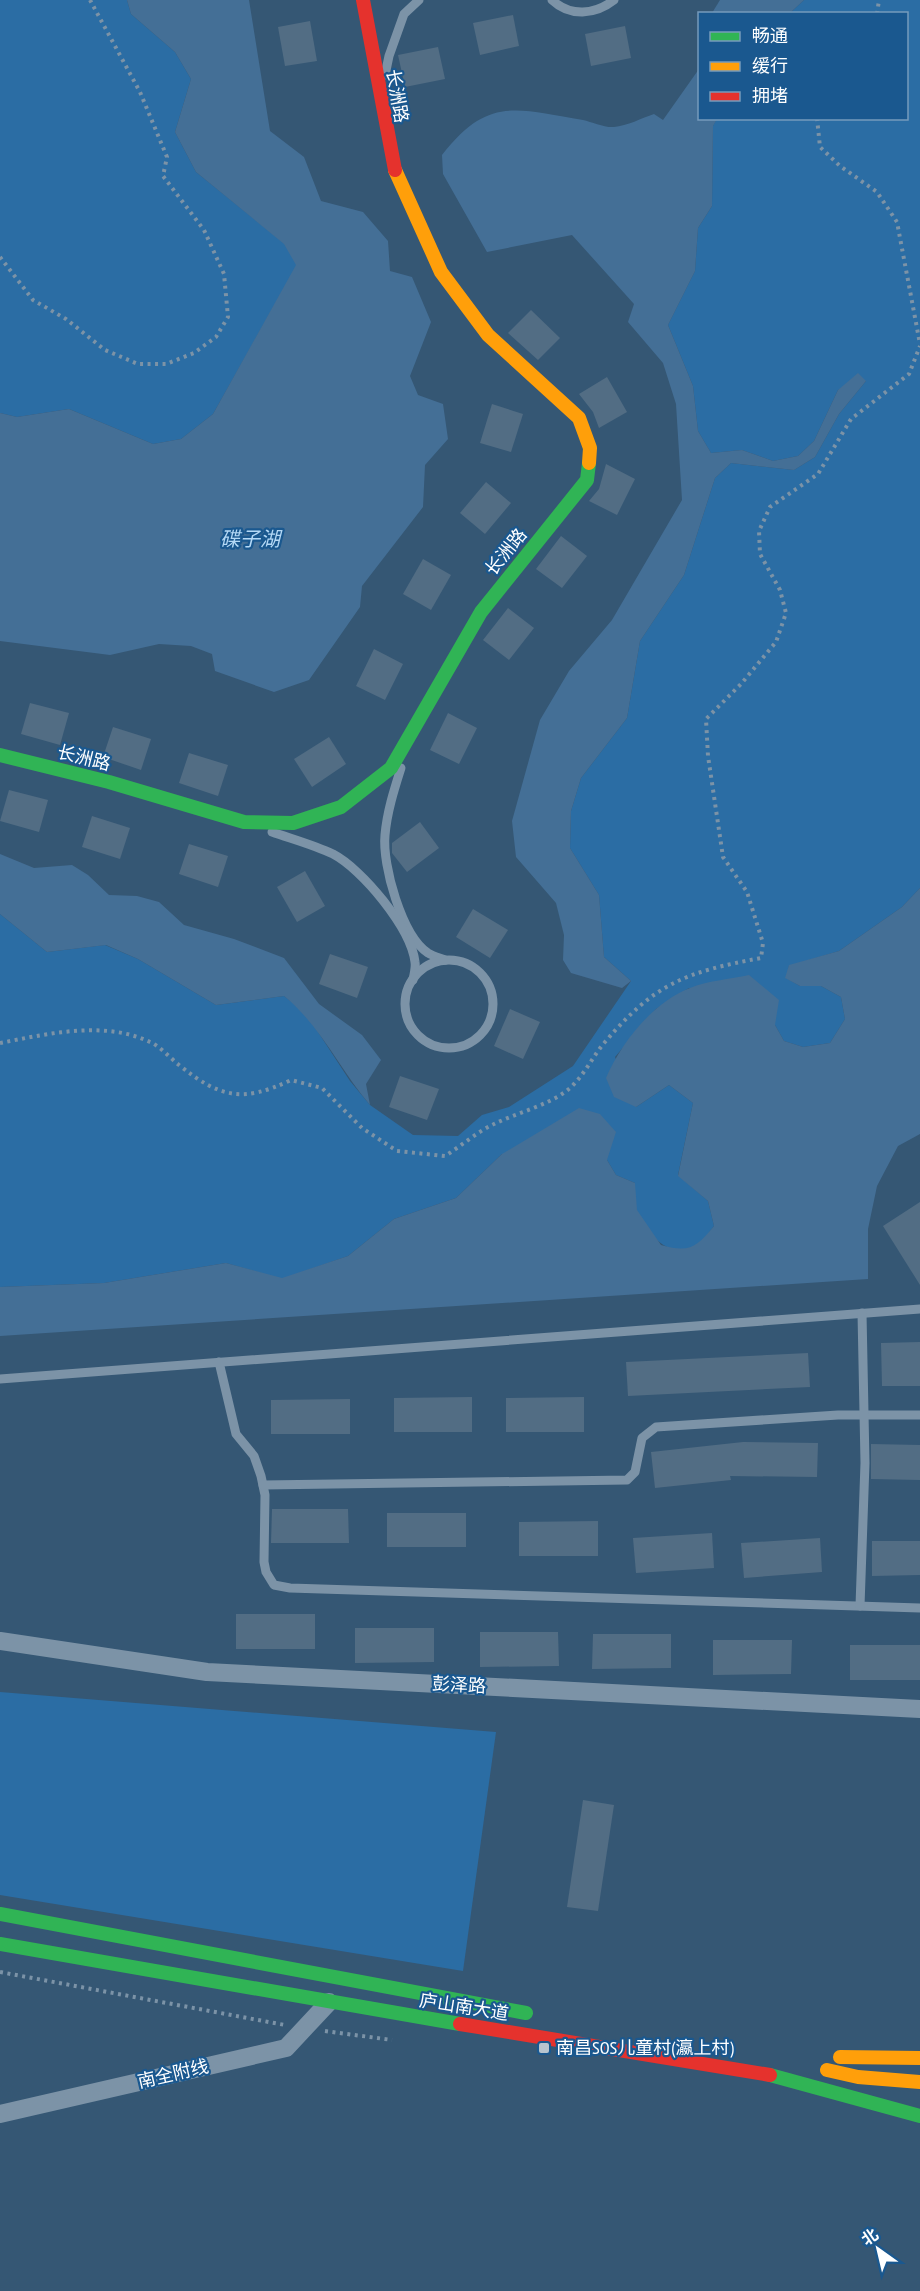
<svg xmlns="http://www.w3.org/2000/svg" width="920" height="2291" viewBox="0 0 920 2291" font-family="'PT Sans Narrow','Noto Sans SC',sans-serif">
<style>
.green{fill:#2b6da4}
.water{fill:#446f96}
.building{fill:#526d84}
.lines{fill:none;stroke-linecap:round;stroke-linejoin:round}
.path{stroke:#7c93a7;stroke-width:4;stroke-dasharray:3 4.5;stroke-linecap:butt}
.lane{stroke:#7c93a7;stroke-width:9}
.street{stroke:#7c93a7;stroke-width:18}
.fast{stroke:#30b455;stroke-width:14}
.slow{stroke:#ff9f0a;stroke-width:14}
.jam{stroke:#e5322d;stroke-width:14}
.poi-dot{fill:#b8c4ce;stroke:#1a588f;stroke-width:2}
.labels{text-anchor:middle;stroke-width:4.5;stroke-linejoin:round;paint-order:stroke}
.street-label{font-size:18px;fill:#fff;stroke:#1a588f}
.poi-label{font-size:18px;fill:#fff;stroke:#1a588f;text-anchor:start}
.water-label{font-size:20px;font-style:italic;fill:#b4d8f5;stroke:#1a588f}
</style>
<rect width="100%" height="100%" fill="#355774"/>
<g class="green">
<path d="M0,0H127L131,14L175,52L191,79L175,132L196,172L285,244L297,265L213,414L181,439L153,444L69,409L17,417L0,413Z"/>
<path d="M804,0H920V888L902,907L839,951L789,966L786,978L800,986H821L841,997L845,1019L830,1043L803,1047L784,1041L775,1025L689,988L656,1009L615,1057L636,1107L669,1085L693,1103L678,1175L708,1201L714,1226C710,1231 705,1240 699,1244C673,1263 646,1235 637,1211C634,1203 635,1191 635,1183L616,1175L607,1160L502,1154L456,1198L394,1219L348,1256L282,1279L226,1263L104,1283L0,1287V914L47,952L105,945L138,959L216,1005L284,996L305,1012L350,1081L370,1105L413,1135L458,1136L482,1115L509,1107L573,1066L631,981L604,957L599,895L570,848L571,811L581,778L627,718L640,641L684,575L715,478L731,463L794,470L815,457L839,414L866,381L838,390L814,441L798,456L773,461L742,450L711,453L698,431L693,386L668,325L695,271L698,228L712,206L713,126L717,118H906V14L790,13Z"/>
<path d="M0,1692L496,1732L463,1971L0,1895Z"/>
</g>
<g class="water">
<path d="M127,0H249L270,131L304,157L321,201L363,212L388,241L390,271L412,277L431,322L410,376L418,395L443,404L448,439L425,465L423,507L362,586L360,607L309,680L274,692L215,671L212,654L191,646L159,644L110,655L0,641V413L17,417L69,409L153,444L181,439L213,414L296,265L284,244L196,172L175,132L191,79L175,52L131,14Z"/>
<path d="M720,0H804L790,13H712Z"/>
<path d="M699,69L700,118L717,119L713,126L712,206L698,228L695,271L668,325L693,386L698,431L711,453L742,450L773,461L798,456L814,441L838,390L858,373L866,381L839,414L815,457L794,470L731,463L715,478L684,575L640,641L627,718L581,778L571,811L570,848L599,895L604,957L631,981L622,988L571,973L563,960L564,935L556,903L516,857L512,821L540,720L569,671L612,620L682,500L676,404L663,363L628,322L634,304L572,235L487,252L443,174L442,155C488,96 515,109 583,120C592,122 605,128 614,127C627,126 642,118 654,114L663,120Z"/>
<path d="M0,854L34,868L72,865L88,875L109,895L137,896L159,902L184,925L234,939L284,958L319,1004L362,1035L381,1060L366,1084L370,1105C340,1070 320,1025 284,996L216,1005L138,959L106,945L47,952L0,914Z"/>
<path d="M920,888V1134L898,1146L877,1186L868,1229V1279L0,1336V1287L104,1283L226,1263L282,1278L348,1256L394,1219L456,1198L502,1154L579,1108L600,1114L616,1132L607,1160L616,1175L635,1183L637,1210L661,1245C689,1253 696,1248 714,1226L708,1201L678,1176L693,1103L669,1085L636,1107L614,1097L606,1078C621,1043 652,1003 690,988C707,981 730,979 749,975L779,1000L775,1025L784,1041L803,1047L830,1043L845,1019L841,997L821,986H800L785,978L789,965L839,951L902,907Z"/>
</g>
<g class="building">
<path d="M513,15L519,46L480,55L473,23Z"/>
<path d="M310,21L317,61L285,66L278,27Z"/>
<path d="M625,26L631,58L591,66L585,34Z"/>
<path d="M438,47L445,79L405,87L398,55Z"/>
<path d="M531,310L560,338L538,360L508,333Z"/>
<path d="M607,377L627,412L599,428L593,412L579,394Z"/>
<path d="M492,404L523,414L511,452L480,443Z"/>
<path d="M606,464L635,479L617,515L589,501L599,489Z"/>
<path d="M486,482L511,503L485,534L460,513Z"/>
<path d="M561,536L587,556L562,588L536,569Z"/>
<path d="M423,559L451,575L431,610L403,594Z"/>
<path d="M508,608L534,628L509,660L483,640Z"/>
<path d="M374,649L403,664L385,700L356,686Z"/>
<path d="M30,703L69,713L60,745L21,734Z"/>
<path d="M448,713L477,728L459,764L430,750Z"/>
<path d="M113,727L151,739L141,770L103,757Z"/>
<path d="M329,737L346,764L312,787L294,759Z"/>
<path d="M189,753L228,765L218,796L179,783Z"/>
<path d="M9,790L48,800L39,832L0,821Z"/>
<path d="M92,816L130,828L120,859L82,847Z"/>
<path d="M420,822L439,848L407,872L392,853V843Z"/>
<path d="M189,844L228,856L218,887L179,874Z"/>
<path d="M305,871L325,906L297,922L277,887Z"/>
<path d="M473,909L508,930L490,958L456,937Z"/>
<path d="M330,954L368,967L357,998L319,984Z"/>
<path d="M510,1009L540,1022L523,1059L494,1046Z"/>
<path d="M400,1076L439,1089L427,1120L389,1107Z"/>
<path d="M920,1202V1285L883,1226Z"/>
<path d="M920,1342V1386H882L881,1343Z"/>
<path d="M808,1353L810,1387L628,1396L626,1362Z"/>
<path d="M472,1397V1432H394V1398Z"/>
<path d="M584,1397V1432H506V1398Z"/>
<path d="M350,1399V1434H271V1400Z"/>
<path d="M743,1442L818,1443L817,1477L730,1476L731,1480L655,1488L651,1452Z"/>
<path d="M871,1444L920,1445V1480L871,1479Z"/>
<path d="M272,1509H348L349,1543H271Z"/>
<rect x="387" y="1513" width="79" height="34"/>
<path d="M598,1521V1556H519V1522Z"/>
<path d="M712,1533L714,1568L636,1573L633,1538Z"/>
<path d="M820,1538L822,1572L744,1578L741,1543Z"/>
<path d="M872,1541H920V1575L872,1576Z"/>
<rect x="236" y="1614" width="79" height="35"/>
<path d="M355,1628H434V1662L355,1663Z"/>
<path d="M480,1632H558L559,1666L480,1667Z"/>
<path d="M593,1634H671V1668L592,1669Z"/>
<path d="M713,1640H792L791,1674L713,1675Z"/>
<rect x="850" y="1645" width="70" height="35"/>
<path d="M583,1800L614,1805L598,1911L567,1907Z"/>
</g>
<g class="lines">
<g class="path">
<path d="M877,14L879,0"/>
<path d="M817,118L820,147L840,166L877,192L897,222L920,344"/>
<path d="M0,257L33,300L66,319L105,350L138,364H166L194,353L216,337L228,317L224,274L204,230L163,176L167,157L140,92L90,0"/>
<path d="M0,1043C47,1034 104,1020 150,1042C160,1046 170,1058 179,1065C220,1098 243,1103 291,1080L322,1088L362,1128L397,1151L445,1156C461,1146 477,1132 494,1124C517,1113 545,1106 565,1092C583,1079 591,1058 605,1042C655,983 686,972 761,958L763,943L747,892L723,857L708,756L706,719L741,684L776,642L786,613L780,590L760,554L759,531L770,507L818,474L851,419L909,374L920,346"/>
<path d="M0,1972L285,2025"/>
<path d="M325,2031L392,2040"/>
</g>
<g class="lane">
<path d="M552,0C570,17 595,15 614,0"/>
<path d="M385,75L389,56L404,14L419,0"/>
<path d="M401,768C394,790 387,812 385,835C382,865 402,936 428,953C433,956 440,958 445,960"/>
<path d="M272,832C292,839 314,845 333,854C362,869 411,928 415,962C416,967 414,974 413,980"/>
<circle cx="449" cy="1004" r="44"/>
<path d="M219,1362L236,1434L254,1456L261,1476L265,1495L264,1562L266,1572L274,1585L290,1588L920,1608"/>
<path d="M0,1379L920,1309"/>
<path d="M263,1485L627,1480L635,1472L642,1438L656,1427L838,1415H920"/>
<path d="M860,1606L865,1463L862,1313"/>
</g>
<g class="street">
<path d="M0,1641L207,1672L920,1709"/>
<path d="M0,2114L286,2048L329,2002"/>
</g>
<g class="fast">
<path d="M0,755L109,782L244,822L293,823L341,807L391,768L481,612L587,480L589,463"/>
<path d="M0,1914L526,2013"/>
<path d="M0,1944L460,2024"/>
<path d="M770,2075L920,2116"/>
</g>
<g class="slow">
<path d="M395,170L441,272L488,335L579,418L590,448L589,463"/>
<path d="M840,2057L920,2058"/>
<path d="M827,2070L858,2077L920,2082"/>
</g>
<g class="jam">
<path d="M363,0L395,170"/>
<path d="M460,2024L770,2075"/>
</g>
</g>
<rect class="poi-dot" x="538" y="2042" width="12" height="12" rx="3"/>
<g class="labels">
<g class="street-label">
<text transform="translate(397 96) rotate(80)" y="6">长洲路</text>
<text transform="translate(506 552) rotate(-51)" y="6">长洲路</text>
<text transform="translate(84 758) rotate(14)" y="6">长洲路</text>
<text transform="translate(459 1685) rotate(3)" y="6">彭泽路</text>
<text transform="translate(464 2007) rotate(9)" y="6">庐山南大道</text>
<text transform="translate(173 2074) rotate(-13)" y="6">南全附线</text>
</g>
<g class="poi-label">
<text x="556" y="2054">南昌SOS儿童村(瀛上村)</text>
</g>
<g class="water-label">
<text x="250" y="546">碟子湖</text>
</g>
</g>
<rect x="698" y="12" width="210" height="108" fill="#1a588f" stroke="#769bbc" stroke-width="1.5"/>
<rect x="710" y="32" width="30" height="9" fill="#30b455" stroke="#769bbc" stroke-width="1.5"/>
<text x="752" y="42" font-size="18" fill="#ffffff">畅通</text>
<rect x="710" y="62" width="30" height="9" fill="#ff9f0a" stroke="#769bbc" stroke-width="1.5"/>
<text x="752" y="72" font-size="18" fill="#ffffff">缓行</text>
<rect x="710" y="92" width="30" height="9" fill="#e5322d" stroke="#769bbc" stroke-width="1.5"/>
<text x="752" y="102" font-size="18" fill="#ffffff">拥堵</text>
<g transform="translate(878 2249) rotate(326)" stroke="#1a588f" stroke-width="4.5" paint-order="stroke">
<path d="M0-4.5L10 22L0 15L-10 22Z" fill="#ffffff"/>
<text y="-9" font-size="16" font-weight="bold" text-anchor="middle" fill="#ffffff">北</text>
</g>
</svg>
